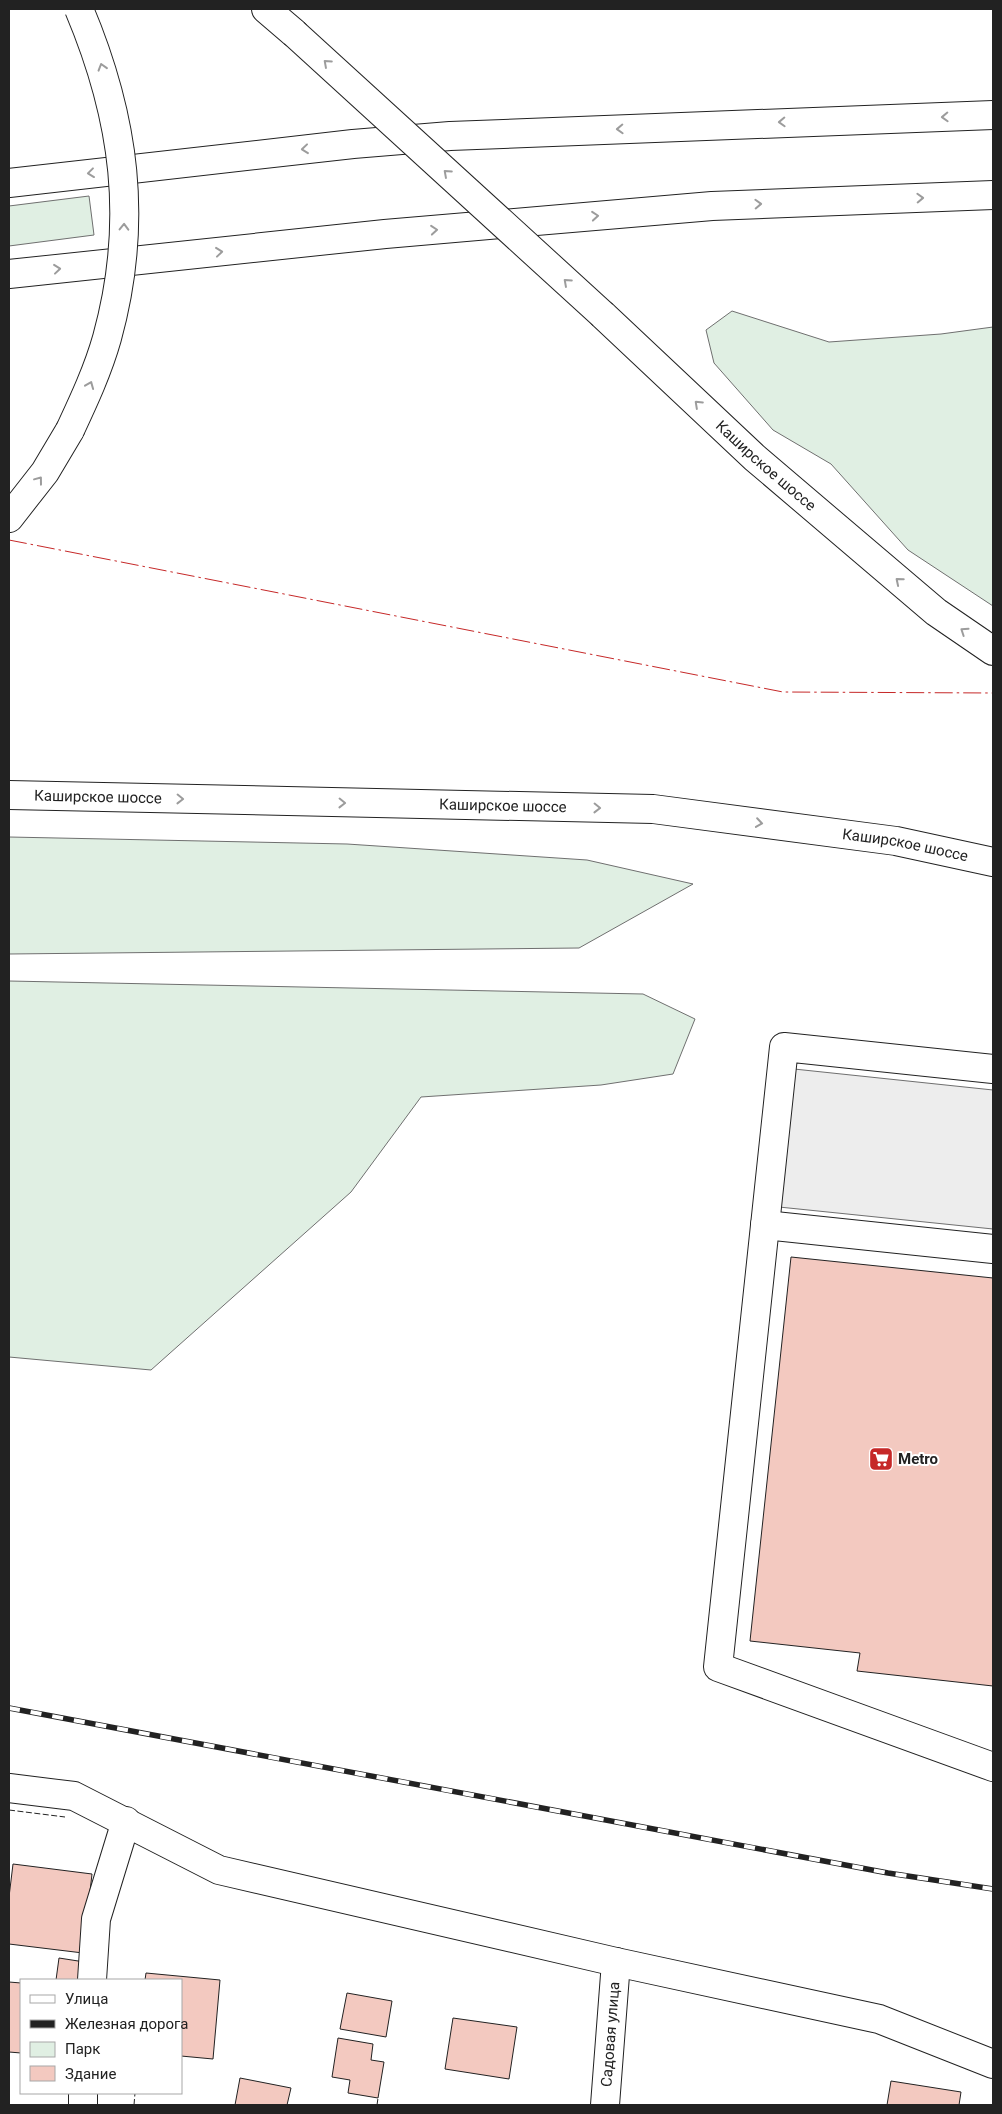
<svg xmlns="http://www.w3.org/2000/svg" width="1002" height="2114" viewBox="0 0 1002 2114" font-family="Roboto,sans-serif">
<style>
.green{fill:#e0efe3;stroke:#6f6f6f}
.parking{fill:#ededed;stroke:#6f6f6f}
.building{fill:#f3c9c0;stroke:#222}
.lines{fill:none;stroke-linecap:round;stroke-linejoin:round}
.minor-casing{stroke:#222;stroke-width:30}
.major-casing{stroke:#222;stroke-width:30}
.highway-casing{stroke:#222;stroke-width:30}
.minor{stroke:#fff;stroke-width:28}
.major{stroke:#fff;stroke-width:28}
.highway{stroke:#fff;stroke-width:28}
.rail-casing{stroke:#222;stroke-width:5.5}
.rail{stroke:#fff;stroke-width:4;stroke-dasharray:11;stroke-linecap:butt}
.major-bridge-casing{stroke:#222;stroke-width:30;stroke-linecap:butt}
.major-bridge{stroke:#fff;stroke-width:28}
.fence{stroke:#222;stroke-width:1;stroke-dasharray:6 2.5;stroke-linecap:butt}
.power{stroke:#c62828;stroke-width:1;stroke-dasharray:18 4 2.5 4;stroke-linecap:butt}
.oneway{stroke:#9c9c9c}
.labels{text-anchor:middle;stroke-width:4;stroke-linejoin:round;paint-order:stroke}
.street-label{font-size:15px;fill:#222;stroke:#fff}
.poi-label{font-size:15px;font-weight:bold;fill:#222;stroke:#fff;text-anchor:start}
</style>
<rect width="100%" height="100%" fill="#fff"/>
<g class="green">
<path d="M89,196L94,235L9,246V206Z"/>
<path d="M732,311L829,342L941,334L993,327V606L908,550L831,464L773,430L714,363L706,330Z"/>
<path d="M9,837L347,844L587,860L693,884L579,948L9,954Z"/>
<path d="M9,981L643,994L695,1019L673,1074L601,1085L421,1097L351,1192L151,1370L9,1357Z"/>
</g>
<path class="parking" d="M794,1069L993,1090V1229L779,1207Z"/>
<g class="building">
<path d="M791,1257L993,1278V1686L857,1671L860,1653L750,1641Z"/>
<path d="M13,1864L92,1874L83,1953L9,1944V1897Z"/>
<path d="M59,1958L91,1963L88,1980H56Z"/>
<path d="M146,1973L220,1980L213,2059L181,2056V1980H145Z"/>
<path d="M9,1982L21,1983V2053L9,2052Z"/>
<path d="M347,1993L392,2001L386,2037L340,2029Z"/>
<path d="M453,2018L517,2027L509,2079L445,2069Z"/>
<path d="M338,2038L373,2044L371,2060L384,2062L378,2098L348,2093L350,2080L332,2077Z"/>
<path d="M240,2078L291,2088L287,2105H235Z"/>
<path d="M891,2081L961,2092L959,2105H887Z"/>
</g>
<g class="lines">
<defs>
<g id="minor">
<path d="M993,1069L784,1047L718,1667L993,1767"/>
<path d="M765,1225L993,1249"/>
<path d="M9,1788L74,1796L219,1870L616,1962L879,2019L993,2064"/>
<path d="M92,1980L96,1919L126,1821"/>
<path d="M83,2105V2093"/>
<path id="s1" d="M605,2105L616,1962"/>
</g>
<g id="major">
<path d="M266,9L294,33"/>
<path id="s2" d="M603,315L755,458L936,612L993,651"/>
<path d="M9,518L45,472L70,430"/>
<path id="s3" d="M9,795L653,809L896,841L993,862"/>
</g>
<g id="highway">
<path d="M9,183L353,144L450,136L993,115"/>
<path d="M9,274L385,234L712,206L993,195"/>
</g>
</defs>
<use href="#minor" class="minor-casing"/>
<use href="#major" class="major-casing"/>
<use href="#highway" class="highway-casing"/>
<use href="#minor" class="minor"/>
<use href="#major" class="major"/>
<use href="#highway" class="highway"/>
<defs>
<path id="rail" d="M9,1708L888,1873L993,1889"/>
</defs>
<use href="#rail" class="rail-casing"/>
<use href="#rail" class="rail"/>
<defs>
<g id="major-bridge">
<path d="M294,33L603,315"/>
<path d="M70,430C84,400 98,370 107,338C139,222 125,118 79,9"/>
</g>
</defs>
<use href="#major-bridge" class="major-bridge-casing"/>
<use href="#major-bridge" class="major-bridge"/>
<g class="fence">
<path d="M9,1810L65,1817"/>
<path d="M134,2105L135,2093"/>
<path d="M377,2105L378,2098"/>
</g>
<path class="power" d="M9,540L783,692L993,693"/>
</g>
<defs><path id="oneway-chevron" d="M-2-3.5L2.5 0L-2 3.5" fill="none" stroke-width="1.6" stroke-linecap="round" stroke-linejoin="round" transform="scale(1.25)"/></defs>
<g class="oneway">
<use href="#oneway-chevron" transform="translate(327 63) rotate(-138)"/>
<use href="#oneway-chevron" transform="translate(102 67) rotate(-107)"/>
<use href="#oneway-chevron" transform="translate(945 117) rotate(178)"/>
<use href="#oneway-chevron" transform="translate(782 122) rotate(178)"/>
<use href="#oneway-chevron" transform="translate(620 129) rotate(178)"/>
<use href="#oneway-chevron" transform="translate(305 149) rotate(174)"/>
<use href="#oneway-chevron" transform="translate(91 173) rotate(173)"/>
<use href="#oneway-chevron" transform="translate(447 173) rotate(-138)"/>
<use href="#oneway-chevron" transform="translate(920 198) rotate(-2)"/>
<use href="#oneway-chevron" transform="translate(758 204) rotate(-2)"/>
<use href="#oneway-chevron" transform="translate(595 216) rotate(-5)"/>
<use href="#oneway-chevron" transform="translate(124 227) rotate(-89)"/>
<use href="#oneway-chevron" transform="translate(434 230) rotate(-5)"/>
<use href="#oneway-chevron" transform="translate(219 252) rotate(-6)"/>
<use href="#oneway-chevron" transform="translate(57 269) rotate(-6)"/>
<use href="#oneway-chevron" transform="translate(567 282) rotate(-138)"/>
<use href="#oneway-chevron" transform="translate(90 385) rotate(-68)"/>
<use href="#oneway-chevron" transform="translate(698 404) rotate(-137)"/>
<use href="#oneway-chevron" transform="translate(39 480) rotate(-53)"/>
<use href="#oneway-chevron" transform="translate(899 581) rotate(-140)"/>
<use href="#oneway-chevron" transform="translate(964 631) rotate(-146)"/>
<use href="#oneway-chevron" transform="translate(180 799) rotate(1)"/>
<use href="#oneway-chevron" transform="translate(342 803) rotate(1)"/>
<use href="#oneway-chevron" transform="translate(597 808) rotate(1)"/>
<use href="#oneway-chevron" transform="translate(759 823) rotate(8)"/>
</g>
<defs>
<symbol id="supermarket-square" viewBox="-11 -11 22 22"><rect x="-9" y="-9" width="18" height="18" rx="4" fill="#c62828" stroke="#fff"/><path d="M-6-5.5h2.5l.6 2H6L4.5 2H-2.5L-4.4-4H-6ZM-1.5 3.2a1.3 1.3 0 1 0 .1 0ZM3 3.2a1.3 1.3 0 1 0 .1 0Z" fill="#fff"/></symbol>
</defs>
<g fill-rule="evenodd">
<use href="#supermarket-square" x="867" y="1445" width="28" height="28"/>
</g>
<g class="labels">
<g class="street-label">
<text dy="5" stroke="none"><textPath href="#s2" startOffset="222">Каширское шоссе</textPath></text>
<text dy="5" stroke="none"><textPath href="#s3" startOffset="89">Каширское шоссе</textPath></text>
<text dy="5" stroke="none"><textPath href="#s3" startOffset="494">Каширское шоссе</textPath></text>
<text dy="5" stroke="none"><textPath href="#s3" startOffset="899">Каширское шоссе</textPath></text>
<text dy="5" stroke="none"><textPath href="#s1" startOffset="71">Садовая улица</textPath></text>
</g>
<g class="poi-label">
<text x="898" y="1464">Metro</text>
</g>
</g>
<rect width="1002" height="2114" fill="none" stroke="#222222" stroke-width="20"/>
<rect x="20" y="1979" width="162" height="115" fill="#ffffff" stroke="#a7a7a7"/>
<rect x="30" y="1995" width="25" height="8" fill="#ffffff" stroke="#a7a7a7"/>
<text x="65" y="2004" font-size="15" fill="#222222">Улица</text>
<rect x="30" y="2020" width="25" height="8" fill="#222222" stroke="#a7a7a7"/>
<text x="65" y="2029" font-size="15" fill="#222222">Железная дорога</text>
<rect x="30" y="2042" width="25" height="15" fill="#e0efe3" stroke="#a7a7a7"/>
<text x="65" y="2054" font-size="15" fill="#222222">Парк</text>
<rect x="30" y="2066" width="25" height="15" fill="#f3c9c0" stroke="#a7a7a7"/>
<text x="65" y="2079" font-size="15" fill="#222222">Здание</text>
</svg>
